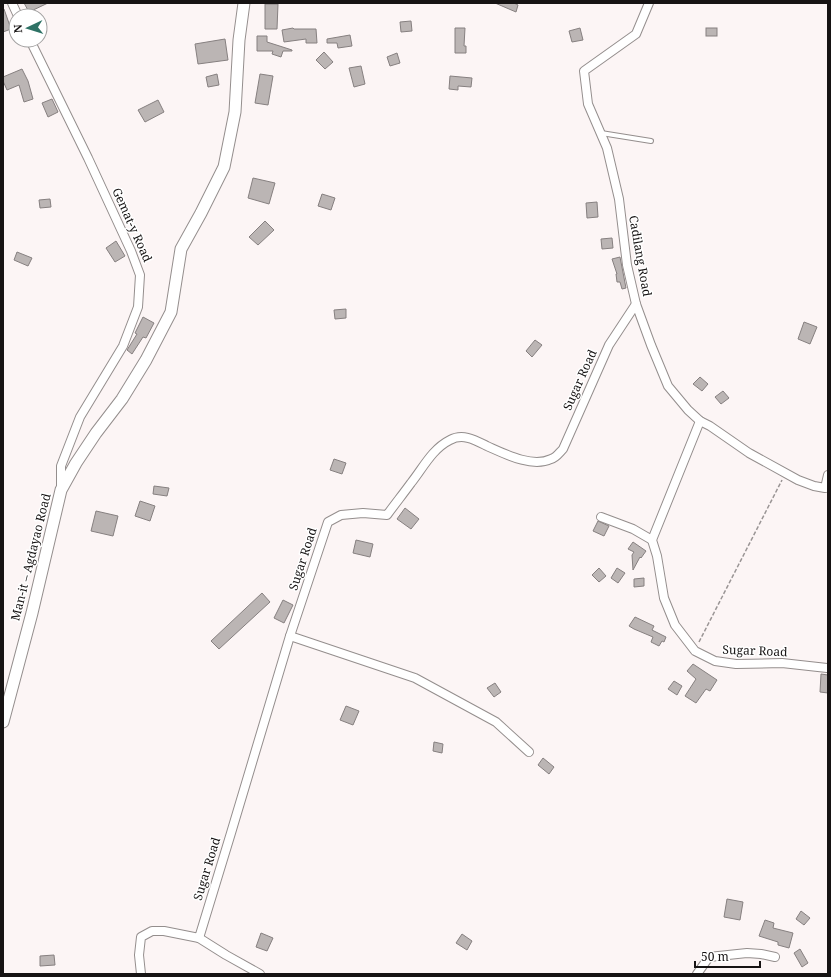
<svg xmlns="http://www.w3.org/2000/svg" width="831" height="977" viewBox="0 0 831 977" font-family="'Noto Serif',serif">
<style>
.building{fill:#bbb5b4;stroke:#868080}
.lines{fill:none;stroke-linecap:round;stroke-linejoin:round}
.lane-casing{stroke:#948e8d;stroke-width:6}
.street-casing{stroke:#948e8d;stroke-width:10}
.secondary-casing{stroke:#948e8d;stroke-width:13}
.path{stroke:#9a9595;stroke-width:1.5;stroke-dasharray:4 2;stroke-linecap:butt}
.lane{stroke:#fff;stroke-width:4}
.street{stroke:#fff;stroke-width:8}
.secondary{stroke:#fff;stroke-width:11}
.labels{text-anchor:middle;stroke-width:3;stroke-linejoin:round;paint-order:stroke}
.street-label{font-size:12px;fill:#161313;stroke:#fff}
</style>
<rect width="100%" height="100%" fill="#fcf5f5"/>
<g class="building">
<path d="M24,3H48L29,12Z"/>
<path d="M495,3H514L518,5L516,12Z"/>
<path d="M265,4H278L277,29H265Z"/>
<path d="M3,9H4L11,29L3,32Z"/>
<path d="M411,21L412,31L401,32L400,22Z"/>
<path d="M293,28L294,29H316L317,43H306V39L284,42L282,30Z"/>
<path d="M455,28H465L464,46H466V53H455Z"/>
<path d="M580,28L583,40L572,42L569,31Z"/>
<rect x="706" y="28" width="11" height="8"/>
<path d="M350,35L352,46L338,48L337,43H327V39Z"/>
<path d="M257,36H267V42L292,50V51H283L281,57L272,54L273,51H257Z"/>
<path d="M225,39L228,60L198,64L195,44Z"/>
<path d="M324,52L333,62L325,69L316,60Z"/>
<path d="M397,53L400,63L390,66L387,57Z"/>
<path d="M361,66L365,84L354,87L349,68Z"/>
<path d="M22,69L28,81L33,99L24,102L19,85L7,90L3,81V77Z"/>
<path d="M217,74L219,85L208,87L206,77Z"/>
<path d="M260,74L273,76L268,105L255,103Z"/>
<path d="M450,76L472,78L471,87L458,86V90L449,89Z"/>
<path d="M52,99L58,112L48,117L42,103Z"/>
<path d="M158,100L164,112L145,122L138,110Z"/>
<path d="M253,178L275,183L269,204L248,198Z"/>
<path d="M322,194L335,198L331,210L318,206Z"/>
<path d="M50,199L51,207L40,208L39,200Z"/>
<path d="M597,202L598,217L587,218L586,203Z"/>
<path d="M265,221L274,230L258,245L249,237Z"/>
<path d="M612,238L613,248L602,249L601,239Z"/>
<path d="M116,241L125,256L115,262L106,248Z"/>
<path d="M17,252L32,258L28,266L14,260Z"/>
<path d="M620,257L626,288L622,289L620,282H617L616,274H617L612,259Z"/>
<path d="M346,309V318L335,319L334,310Z"/>
<path d="M143,317L154,323L146,338L143,337L132,354L127,350L137,334L135,333Z"/>
<path d="M804,322L817,327L810,344L798,339Z"/>
<path d="M535,340L542,345L532,357L526,351Z"/>
<path d="M700,377L708,384L702,391L693,384Z"/>
<path d="M723,391L729,398L721,404L715,397Z"/>
<path d="M334,459L346,463L342,474L330,470Z"/>
<path d="M154,486L169,488L167,496L153,494Z"/>
<path d="M140,501L155,506L150,521L135,516Z"/>
<path d="M405,508L419,519L411,529L397,519Z"/>
<path d="M96,511L118,516L113,536L91,531Z"/>
<path d="M598,521L609,526L604,536L593,531Z"/>
<path d="M356,540L373,544L370,557L353,553Z"/>
<path d="M633,542L646,551L641,558L640,557L633,570L632,555L634,552L628,549Z"/>
<path d="M599,568L606,576L599,582L592,575Z"/>
<path d="M617,568L625,573L618,583L611,578Z"/>
<path d="M644,578V586L634,587V579Z"/>
<path d="M262,593L270,602L219,649L211,641Z"/>
<path d="M283,600L293,605L284,623L274,618Z"/>
<path d="M635,617L654,626L652,630L666,637L664,642L662,641L659,646L651,642L653,637L634,629L629,626Z"/>
<path d="M693,664L717,680L710,691L706,689L696,703L685,696L696,679L687,671Z"/>
<path d="M821,674L828,675V693L820,692Z"/>
<path d="M674,681L682,686L677,695L668,689Z"/>
<path d="M495,683L501,692L494,697L487,688Z"/>
<path d="M346,706L359,711L353,725L340,720Z"/>
<path d="M434,742L443,744L442,753L433,751Z"/>
<path d="M543,758L554,767L549,774L538,765Z"/>
<path d="M727,899L743,902L740,920L724,917Z"/>
<path d="M801,911L810,918L804,925L796,919Z"/>
<path d="M765,920L774,923L773,928L793,933L789,948L778,945V942L759,936Z"/>
<path d="M261,933L273,938L267,951L256,947Z"/>
<path d="M462,934L472,941L467,950L456,943Z"/>
<path d="M800,949L808,963L802,967L794,953Z"/>
<path d="M54,955L55,965L40,966V956Z"/>
</g>
<g class="lines">
<defs>
<path id="lane" d="M601,133L651,141"/>
<g id="street">
<path d="M12,3L18,16"/>
<path d="M649,3L636,34L584,71L588,104L607,148L619,199L627,265L636,304L651,345L668,386L688,410L700,421L710,426L749,453L798,480L814,486L825,488L828,475"/>
<path d="M30,40L88,158L131,251L140,275L138,307L123,346L80,417L61,466V490"/>
<path d="M700,421L652,540L657,556L664,598L675,625L695,651L715,661L736,664L782,663L827,668"/>
<path d="M601,517L633,529L652,540"/>
<path d="M290,636L415,678L496,722L529,752"/>
<path d="M199,938L226,955L260,974"/>
<path d="M141,974L139,955L141,937L152,931H164L199,938L231,833L290,636L328,522L341,515L363,513L387,515C395,504 403,494 411,483C423,468 432,449 450,440C463,433 475,440 487,446C505,454 532,468 551,459C556,458 559,453 563,449L609,345L636,304"/>
<path d="M697,974L709,957L747,953L761,954L775,957"/>
</g>
<path id="secondary" d="M3,722L32,613L61,490L76,463L96,433L122,399L146,360L171,312L181,249L201,213L224,167L235,112L239,40L244,3"/>
</defs>
<use href="#lane" class="lane-casing"/>
<use href="#street" class="street-casing"/>
<use href="#secondary" class="secondary-casing"/>
<path class="path" d="M699,642L782,480"/>
<use href="#lane" class="lane"/>
<use href="#street" class="street"/>
<use href="#secondary" class="secondary"/>
</g>
<g class="labels">
<g class="street-label">
<text transform="translate(132 225) rotate(66)" y="4">Gemat-y Road</text>
<text transform="translate(640 256) rotate(80)" y="4">Cadilang Road</text>
<text transform="translate(580 380) rotate(-66)" y="4">Sugar Road</text>
<text transform="translate(31 557) rotate(-76)" y="4">Man-it – Agdayao Road</text>
<text transform="translate(303 559) rotate(-72)" y="4">Sugar Road</text>
<text transform="translate(755 651) rotate(2)" y="4">Sugar Road</text>
<text transform="translate(207 869) rotate(-73)" y="4">Sugar Road</text>
</g>
</g>
<rect width="831" height="977" fill="none" stroke="#161313" stroke-width="8"/>
<g transform="translate(28 28) rotate(266)"><circle r="19" fill="#ffffff" stroke="#a2a1a1"/>
<path d="M0-3L7 15L0 10L-7 15Z" fill="#2e7265"/>
<text y="-6" font-size="11" font-weight="bold" text-anchor="middle" fill="#161313">N</text>
</g>
<path d="M695 961v6h65v-6" fill="none" stroke="#161313" stroke-width="2"/>
<text x="701" y="961" font-size="12" fill="#161313" stroke="#ffffff" stroke-width="3" paint-order="stroke">50 m</text>
</svg>
